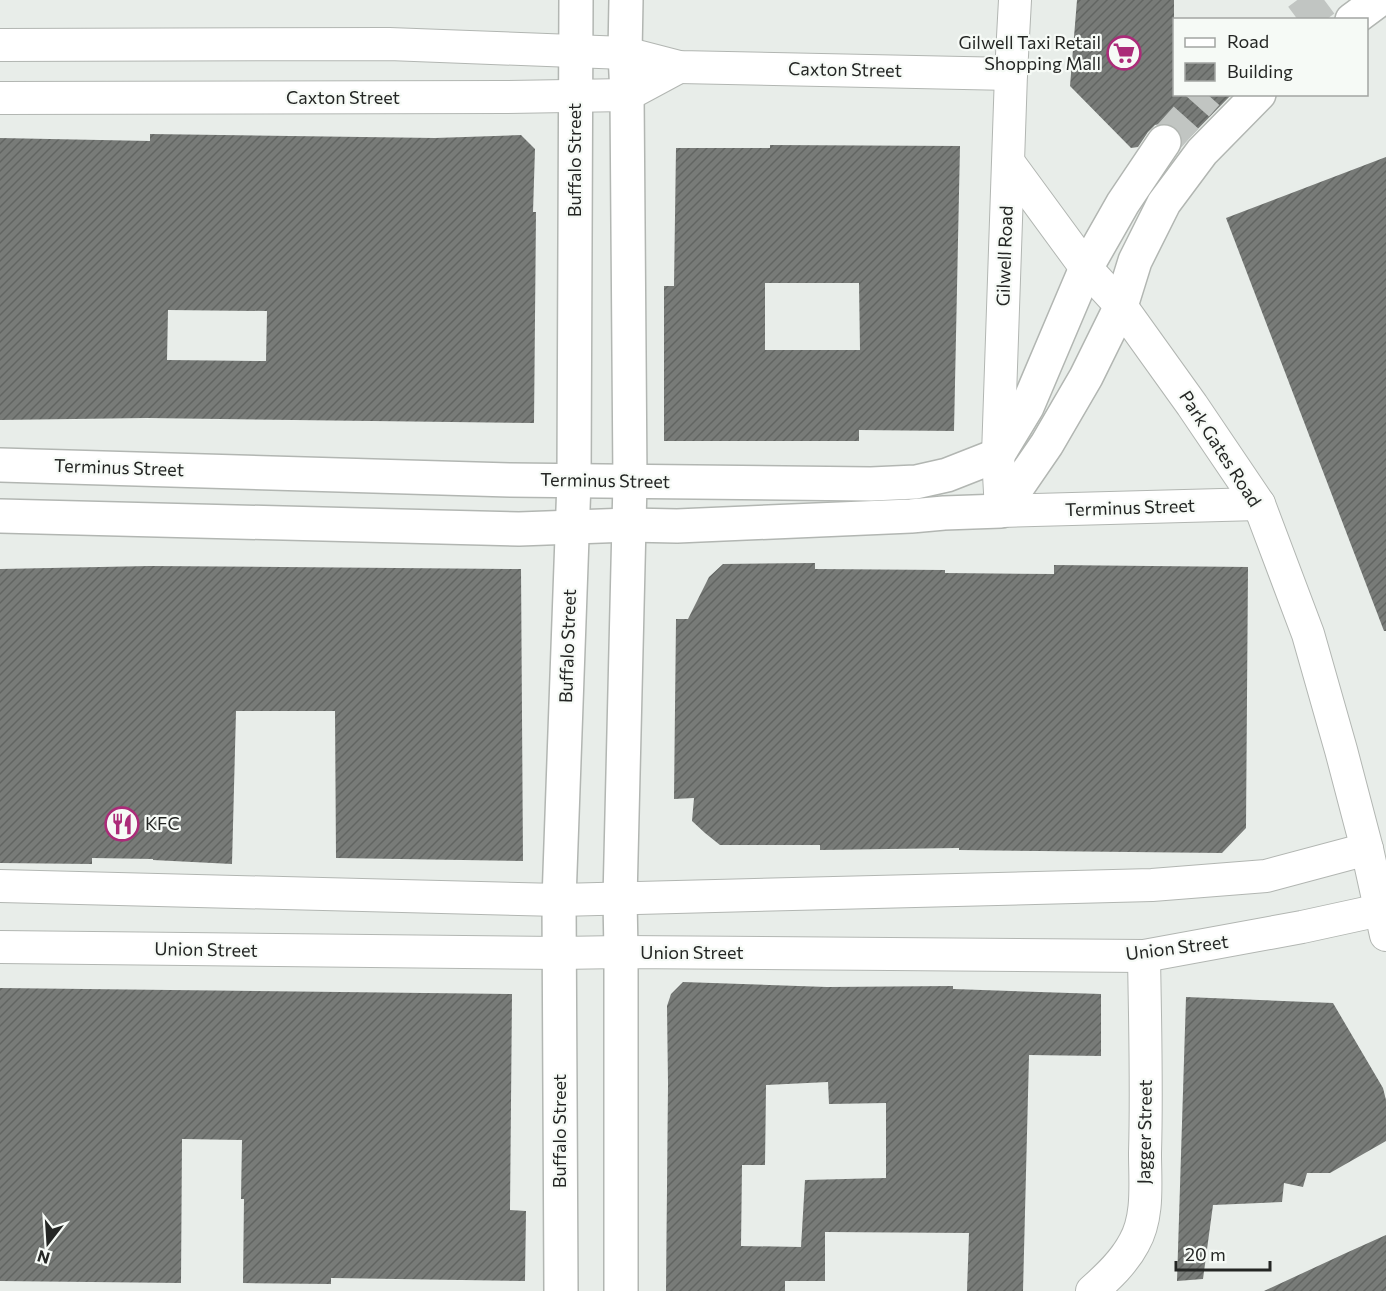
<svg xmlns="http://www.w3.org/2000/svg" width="1386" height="1291" viewBox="0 0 1386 1291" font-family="Commissioner,sans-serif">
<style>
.building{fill:url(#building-hatch);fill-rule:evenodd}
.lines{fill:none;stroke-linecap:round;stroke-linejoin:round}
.primary-tunnel{stroke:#c1c5c2;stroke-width:33;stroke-dasharray:33 16;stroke-linecap:butt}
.minor-casing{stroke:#b2b6b2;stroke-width:34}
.tertiary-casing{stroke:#b2b6b2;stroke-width:36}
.secondary-casing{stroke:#b2b6b2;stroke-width:36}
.primary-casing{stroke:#b2b6b2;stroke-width:36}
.minor{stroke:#fff;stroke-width:32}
.tertiary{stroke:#fff;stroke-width:33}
.secondary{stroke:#fff;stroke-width:33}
.primary{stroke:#fff;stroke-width:33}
.labels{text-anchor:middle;stroke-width:4.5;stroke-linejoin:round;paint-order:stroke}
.poi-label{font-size:18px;fill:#242624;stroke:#f6faf6;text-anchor:end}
.street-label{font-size:18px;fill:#242624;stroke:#f6faf6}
</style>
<defs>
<pattern id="building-hatch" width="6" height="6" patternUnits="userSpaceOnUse" patternTransform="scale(1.5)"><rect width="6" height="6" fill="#787b78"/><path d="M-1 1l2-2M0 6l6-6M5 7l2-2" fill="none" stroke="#626562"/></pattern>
</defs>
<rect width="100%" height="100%" fill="#e8ede9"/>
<g class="building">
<path d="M1077,0H1174V94H1232L1189,138L1182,139L1181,133L1175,127L1165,123L1155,125L1148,132L1138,147L1131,148L1070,86Z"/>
<path d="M150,134L435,138L521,135L535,149L533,212H536L534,423L147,418L0,420V138L150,141ZM168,310L267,311L266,361L167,360Z"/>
<path d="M770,145L960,146L954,431L859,430V441H664V286H674L676,148H770ZM765,283H859L860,350H765Z"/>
<path d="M1386,157V631H1384L1226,218Z"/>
<path d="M815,563V569L945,570V573L1054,574V565L1248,567L1246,828L1222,853L959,850V848L820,850V845H720L705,833L692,821L694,798L674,799L676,619H688L709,577L723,564Z"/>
<path d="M150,566L521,569L523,861L336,858L335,711H236L232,864L153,860V859L92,858V864L0,863V569Z"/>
<path d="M683,982L827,987L953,986V989L1101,994V1056L1029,1055L1023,1291H967L969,1233L825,1232V1281H785V1291H666L668,1084L667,1006L671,994ZM828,1082L829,1104L886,1103V1178L805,1180L801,1247L741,1246L742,1165H765L766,1085Z"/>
<path d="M0,988L512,994L510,1210L526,1211L525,1281L331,1278V1284L243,1283L244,1199H241L242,1140L182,1139L181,1283L0,1281Z"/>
<path d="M1186,997L1333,1003L1383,1088L1386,1100V1141L1330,1173H1307L1303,1187L1284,1183L1282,1202L1213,1205L1203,1279L1177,1281Z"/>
<path d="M1386,1235V1291H1264L1346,1253Z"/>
</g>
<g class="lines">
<g class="primary-tunnel">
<path d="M1298,20L1325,0"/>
<path d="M1164,142L1207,94"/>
</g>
<defs>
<g id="minor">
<path d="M1015,0L1011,74L998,455L1001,511L1259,504"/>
<path d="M0,45L389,44L625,53L679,67L1011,74"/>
<path d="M0,98L507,97L627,95L679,67"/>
<path d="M1009,163L1086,268L1121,306L1192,405L1259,504L1308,634L1341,750L1367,849L1386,935"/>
<path d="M0,886L559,900L1152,885L1266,876L1367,849"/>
<path d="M0,947L559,953L621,952L1144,956L1302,927L1380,910"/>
<path d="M1092,1291C1108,1277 1124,1262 1134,1243C1149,1217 1145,1182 1145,1153C1147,1087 1145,1022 1144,956"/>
</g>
<g id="tertiary">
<path d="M0,465L510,480L871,484L916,482L947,475L998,455L1027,407L1086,268"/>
<path d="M0,516L519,529L629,525L677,526L911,516L944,513L1001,511L1047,444L1086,377L1121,306"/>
</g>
<g id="secondary">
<path d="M561,1291L559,900L574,481L576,0"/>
<path d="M621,1291V952L620,899L630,482L627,95L625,53L626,0"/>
</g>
<g id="primary">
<path d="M1352,20L1379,0"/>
<path d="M1086,268L1123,203L1164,142"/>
<path d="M1121,306L1135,261L1164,203L1202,152L1259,94"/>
</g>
</defs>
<use href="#minor" class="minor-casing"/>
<use href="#tertiary" class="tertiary-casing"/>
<use href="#secondary" class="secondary-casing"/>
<use href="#primary" class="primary-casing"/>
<use href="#minor" class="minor"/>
<use href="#tertiary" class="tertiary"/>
<use href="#secondary" class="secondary"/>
<use href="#primary" class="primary"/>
</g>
<defs>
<symbol id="supermarket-ring" viewBox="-11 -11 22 22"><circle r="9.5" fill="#f6faf6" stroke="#ab2b79" stroke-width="1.5"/><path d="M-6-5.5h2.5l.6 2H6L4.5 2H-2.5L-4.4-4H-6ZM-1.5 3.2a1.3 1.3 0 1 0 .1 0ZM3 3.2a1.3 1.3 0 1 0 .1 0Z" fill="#ab2b79"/></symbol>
<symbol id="restaurant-ring" viewBox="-11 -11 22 22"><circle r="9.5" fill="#f6faf6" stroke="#ab2b79" stroke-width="1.5"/><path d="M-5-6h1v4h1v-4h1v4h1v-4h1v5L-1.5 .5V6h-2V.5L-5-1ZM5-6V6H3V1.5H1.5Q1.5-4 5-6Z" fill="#ab2b79"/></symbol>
</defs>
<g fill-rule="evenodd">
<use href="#supermarket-ring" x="1105" y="34" width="38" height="38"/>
<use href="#restaurant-ring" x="103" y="805" width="38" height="38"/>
</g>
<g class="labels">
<g class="poi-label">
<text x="1101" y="49">Gilwell Taxi Retail<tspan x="1101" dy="21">Shopping Mall</tspan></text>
<text x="145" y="830" text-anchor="start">KFC</text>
</g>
<g class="street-label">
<text transform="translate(845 70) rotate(1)" y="6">Caxton Street</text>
<text x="343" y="104">Caxton Street</text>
<text transform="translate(575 160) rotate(-90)" y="6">Buffalo Street</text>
<text transform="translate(1005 256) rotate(-88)" y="6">Gilwell Road</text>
<text transform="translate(1220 449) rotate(57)" y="6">Park Gates Road</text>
<text transform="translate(119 468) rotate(2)" y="6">Terminus Street</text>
<text transform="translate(605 481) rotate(1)" y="6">Terminus Street</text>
<text transform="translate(1130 508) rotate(-2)" y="6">Terminus Street</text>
<text transform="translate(568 646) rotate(-88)" y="6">Buffalo Street</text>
<text transform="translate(1177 948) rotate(-7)" y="6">Union Street</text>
<text transform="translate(206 950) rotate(1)" y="6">Union Street</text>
<text x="692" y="959">Union Street</text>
<text transform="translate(560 1131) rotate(-90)" y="6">Buffalo Street</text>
<text transform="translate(1145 1132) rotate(-89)" y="6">Jagger Street</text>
</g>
</g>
<rect x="1173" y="18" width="195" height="78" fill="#f6faf6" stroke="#a2a5a2" stroke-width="1.5"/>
<rect x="1185" y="38" width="30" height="9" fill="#ffffff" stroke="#a2a5a2" stroke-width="1.5"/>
<text x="1227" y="48" font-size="18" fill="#242624">Road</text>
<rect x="1185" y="63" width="30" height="18" fill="url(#building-hatch)" stroke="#a2a5a2" stroke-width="1.5"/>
<text x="1227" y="78" font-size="18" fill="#242624">Building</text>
<g transform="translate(48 1243) rotate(197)" stroke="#f6faf6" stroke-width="4.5" paint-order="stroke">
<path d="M0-4.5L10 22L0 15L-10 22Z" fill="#242624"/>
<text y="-9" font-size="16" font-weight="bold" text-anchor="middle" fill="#242624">N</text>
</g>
<path d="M1176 1261v9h94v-9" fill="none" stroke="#242624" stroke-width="3"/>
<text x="1185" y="1261" font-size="18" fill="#242624" stroke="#f6faf6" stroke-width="4.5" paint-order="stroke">20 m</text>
</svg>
